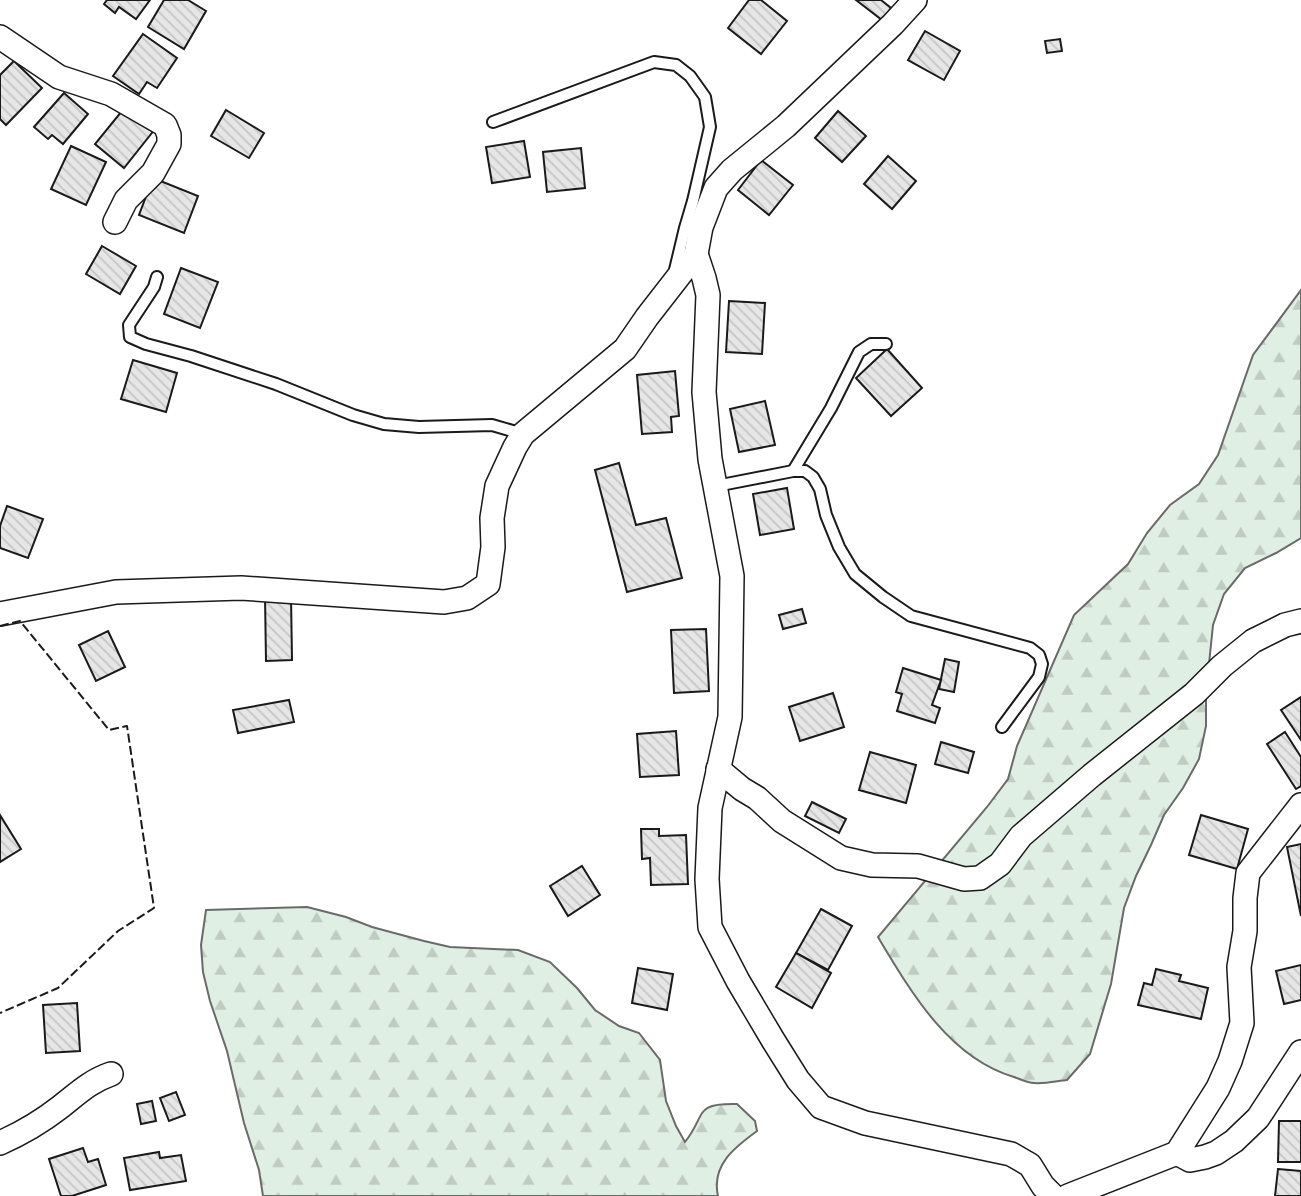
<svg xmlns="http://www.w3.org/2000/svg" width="1301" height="1196" font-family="'Crimson Pro',serif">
	<defs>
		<pattern id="forest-firs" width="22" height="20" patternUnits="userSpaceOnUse" patternTransform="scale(1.75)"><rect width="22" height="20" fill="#e0efe3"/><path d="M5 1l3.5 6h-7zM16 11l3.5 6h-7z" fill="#c0ccc2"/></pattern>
		<pattern id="building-back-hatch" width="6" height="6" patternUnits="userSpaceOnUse" patternTransform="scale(1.75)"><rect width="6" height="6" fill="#e6e6e6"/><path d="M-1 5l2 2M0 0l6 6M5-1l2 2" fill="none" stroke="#c5c5c5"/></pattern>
	</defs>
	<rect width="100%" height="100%" fill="#fff"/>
	<!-- forest -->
	<g fill="url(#forest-firs)" stroke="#6a6a6a" stroke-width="2">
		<path d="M1301 290V538L1276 553 1245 568 1224 594 1213 625 1206 693V726L1199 759 1183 788 1164 815 1151 845 1136 876 1124 908 1111 984 1090 1054 1067 1080C1057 1081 1045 1084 1034 1083 1028 1083 1020 1079 1014 1077 949 1058 911 992 878 937L987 807 1008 779 1017 746 1074 615 1128 564 1147 533 1170 505 1199 484 1218 455 1253 355Z"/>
		<path d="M307 907 346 917 372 927 424 941 450 947 518 950 550 962 577 988 595 1010 619 1026 639 1033 660 1060 666 1101 676 1126 685 1142C707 1114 693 1103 737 1104L755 1121 757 1131C735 1147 711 1165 718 1196H263L259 1170 244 1123 227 1051 210 1001 203 972 201 945 206 910Z"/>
	</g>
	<!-- building -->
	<g fill="url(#building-back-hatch)" stroke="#1a1a1a" stroke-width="2">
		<polygon points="107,0 150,0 136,19 119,7 115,13 104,4"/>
		<polygon points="164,0 188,0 206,11 184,49 148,27"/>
		<polygon points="749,0 761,0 787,21 761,54 728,28"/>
		<polygon points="856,0 881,0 891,8 882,20"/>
		<polygon points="925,31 960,51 944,80 908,60"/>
		<polygon points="143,34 177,58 157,88 147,82 139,94 113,76"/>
		<polygon points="1060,39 1062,51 1047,53 1045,41"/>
		<polygon points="14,61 42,88 6,125 0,119 0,75"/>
		<polygon points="64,93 88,114 63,144 52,135 48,139 34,127"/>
		<polygon points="126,106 155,129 124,168 95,144"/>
		<polygon points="226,110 264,133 249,158 211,136"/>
		<polygon points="838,111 866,136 842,162 815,138"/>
		<polygon points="524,141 530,177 492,183 486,147"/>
		<polygon points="71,146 106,162 86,205 51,189"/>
		<polygon points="581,148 585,188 547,192 543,152"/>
		<polygon points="888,156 916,181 892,209 864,184"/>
		<polygon points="761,160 793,185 769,215 738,190"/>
		<polygon points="153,178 198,196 184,233 139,215"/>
		<polygon points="102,246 136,266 120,294 86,274"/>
		<polygon points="181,268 218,282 200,328 164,314"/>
		<polygon points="729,301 765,303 762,354 726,352"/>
		<polygon points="887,349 922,388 891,416 856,378"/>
		<polygon points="133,360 177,373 166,412 121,399"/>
		<polygon points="675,371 679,416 671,417 672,432 642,434 637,375"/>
		<polygon points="765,401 775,445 739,452 730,409"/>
		<polygon points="619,463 636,525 666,518 682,578 627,592 595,470"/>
		<polygon points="787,488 794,529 760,535 753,494"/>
		<polygon points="7,506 43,519 28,558 0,548 0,526"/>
		<polygon points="291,596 292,660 266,661 265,597"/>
		<polygon points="802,609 806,623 783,629 779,615"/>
		<polygon points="706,629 709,691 674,693 671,630"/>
		<polygon points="108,631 125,667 96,681 79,645"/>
		<polygon points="945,659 959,662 954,692 939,689"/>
		<polygon points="903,668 941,680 932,705 940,708 935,723 897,711 902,694 896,692"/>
		<polygon points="833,693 844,727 800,741 789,707"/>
		<polygon points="1301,697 1301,740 1281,710"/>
		<polygon points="289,700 294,722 238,733 233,710"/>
		<polygon points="676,731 679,775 640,777 637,734"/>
		<polygon points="1285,732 1301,757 1301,786 1296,789 1267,744"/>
		<polygon points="941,742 974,752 968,773 935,764"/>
		<polygon points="870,752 916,765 906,803 859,790"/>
		<polygon points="812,802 846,819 839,833 805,816"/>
		<polygon points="0,815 21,849 0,862"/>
		<polygon points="1201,815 1248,829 1237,869 1189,855"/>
		<polygon points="641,829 659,829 659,836 686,835 688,884 651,885 650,858 642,859"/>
		<polygon points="1301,844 1301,916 1287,847"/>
		<polygon points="582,866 600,895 568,916 550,886"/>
		<polygon points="821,909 852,926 828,970 796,953"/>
		<polygon points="796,953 831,973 812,1008 776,987"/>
		<polygon points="1301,965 1301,1000 1284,1004 1276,971"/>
		<polygon points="638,968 673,974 667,1010 632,1003"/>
		<polygon points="1156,969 1181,975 1179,981 1208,988 1201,1019 1138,1005 1144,983 1152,985"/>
		<polygon points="77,1003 80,1051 46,1053 43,1005"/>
		<polygon points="176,1092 185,1115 169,1121 160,1098"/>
		<polygon points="152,1101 156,1121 141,1124 137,1104"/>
		<polygon points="1279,1121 1301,1121 1301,1162 1278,1162"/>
		<polygon points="83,1148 88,1162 98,1159 106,1185 72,1196 61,1196 49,1159"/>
		<polygon points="159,1152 160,1158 181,1155 186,1181 130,1190 124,1158"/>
		<polygon points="1278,1169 1301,1171 1301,1196 1275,1196"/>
	</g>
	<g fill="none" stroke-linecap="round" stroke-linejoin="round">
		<defs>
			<g id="lane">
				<polyline points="493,122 654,62 676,65 690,76 705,97 710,127 693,201 685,228 674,274"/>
				<polyline points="157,277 154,287 129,325 130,337 146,344 191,356 276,384 353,415 384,424 419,427 492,425 523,434"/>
				<polyline points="793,471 831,408 859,352 871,344 886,344"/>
				<polyline points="716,486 793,471 805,471 813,477 820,489 826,515 839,547 855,574 883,597 911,616 1030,648 1039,655 1042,664 1039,677 1002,727"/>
			</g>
			<g id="street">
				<polyline points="0,37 59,77 111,94 165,125 169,135 169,144 153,173 126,200 115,222"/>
				<polyline points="696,254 704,278 708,295 704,392 710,459 732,576 730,717 710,808 707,879 710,927 738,981 773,1040 798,1080 821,1107 865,1123 1011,1154 1030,1165 1043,1186 1053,1196"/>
				<polyline points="0,614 116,592 241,588 444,602 467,598 488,584 493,547 492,518 497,486 515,447 523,434 625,349 647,317 696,254 701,227 716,188 732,170 786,126 893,24 915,0"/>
				<polyline points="718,769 742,789 757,798 782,821 841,858 872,865 918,866 964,879 980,878 1000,864 1021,836 1092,775 1194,694 1222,666 1253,641 1285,625 1301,621"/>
				<path d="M0 1143C20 1134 41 1122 59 1108 76 1095 90 1081 111 1074"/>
				<polyline points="1177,1153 1190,1160 1205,1157 1216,1153 1234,1141 1258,1118 1301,1052"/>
				<polyline points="1068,1196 1177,1153 1218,1088 1230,1061 1242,1023 1239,967 1245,931 1245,898 1248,873 1301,805"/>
			</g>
		</defs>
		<!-- lane casing -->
		<use href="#lane" stroke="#1a1a1a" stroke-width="14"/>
		<!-- street casing -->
		<use href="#street" stroke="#1a1a1a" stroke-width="26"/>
		<!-- lane -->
		<use href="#lane" stroke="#fff" stroke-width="10"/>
		<!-- street -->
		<use href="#street" stroke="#fff" stroke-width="23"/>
		<!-- fence -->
		<polyline stroke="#1a1a1a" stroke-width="2" stroke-dasharray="9 3.5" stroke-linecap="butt" points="0,626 20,621 109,730 127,726 154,908 118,931 58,988 0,1013"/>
	</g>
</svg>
